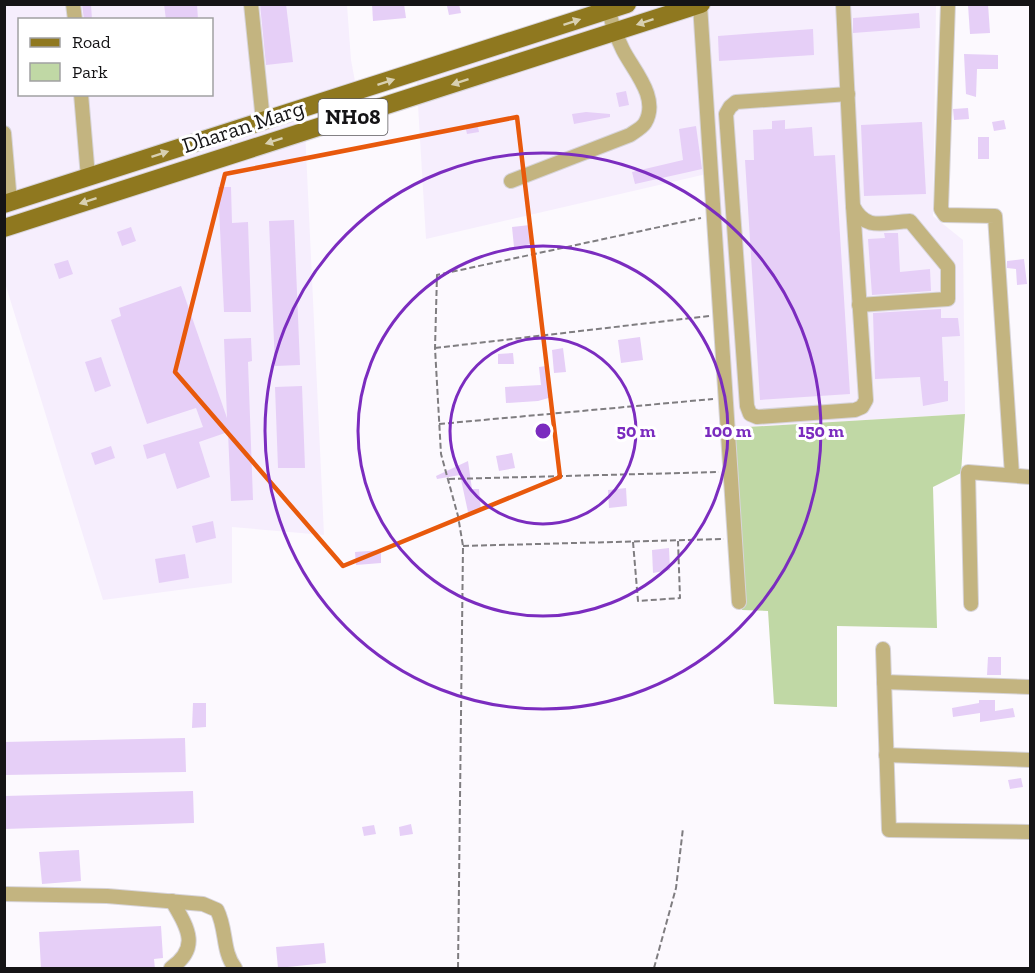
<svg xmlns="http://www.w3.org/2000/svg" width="1035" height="973" font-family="'Zilla Slab',serif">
	<rect width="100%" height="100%" fill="#fcf9fe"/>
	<!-- built -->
	<g fill="#f6eefd" fill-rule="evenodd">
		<path d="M4 5H347L351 60 357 92 304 108 324 535 232 527V583L103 600 5 283ZM20 20H212V94H20Z"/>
		<polygon points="580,5 936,5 933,216 963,240 965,414 731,428 715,172 426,239 416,72 582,18"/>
	</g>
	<!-- green -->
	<polygon fill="#c0d8a5" points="965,414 961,473 933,487 937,628 837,626 837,707 774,704 768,611 742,610 731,428"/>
	<!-- building -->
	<g fill="#e6cff7">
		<polygon points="82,4 91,4 92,20 84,20"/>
		<polygon points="164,4 197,4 198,20 166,20"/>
		<polygon points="260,4 286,4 293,62 266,65"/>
		<polygon points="372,4 404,4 406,18 373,21"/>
		<polygon points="455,4 459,4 461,13 449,15 447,6"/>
		<polygon points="988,4 990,33 970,34 968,5"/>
		<polygon points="919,13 920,28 853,33 853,18"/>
		<polygon points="813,29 814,55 719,61 718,36"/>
		<polygon points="964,54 998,55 998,69 977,69 976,97 966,94"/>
		<polygon points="626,91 629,105 619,107 616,93"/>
		<polygon points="968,108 969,119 954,120 953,109"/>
		<polygon points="586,112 610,114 610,117 574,124 572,114"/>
		<polygon points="785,120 785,129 812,127 814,156 835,155 850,394 760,400 745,160 754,160 753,130 772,129 772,121"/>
		<polygon points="1004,120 1006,129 994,131 992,122"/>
		<polygon points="477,122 479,132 467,134 465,125"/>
		<polygon points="922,122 926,194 864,196 861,125"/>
		<polygon points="696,126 702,169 635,184 632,172 683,160 679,129"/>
		<rect x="978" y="137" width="11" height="22"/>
		<polygon points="218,187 231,187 232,223 248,222 251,312 224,312"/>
		<polygon points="294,220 300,365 275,366 269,221"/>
		<polygon points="530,225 532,244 514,247 512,227"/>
		<polygon points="131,227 136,241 122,246 117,232"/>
		<polygon points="884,233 898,233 900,272 930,269 931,291 872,295 868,239 885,238"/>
		<polygon points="1024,259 1027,284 1017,285 1016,269 1007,268 1007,261"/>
		<polygon points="68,260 73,274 59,279 54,264"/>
		<polygon points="181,286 227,418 224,339 251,338 252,361 248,362 253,500 231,501 228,432 199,442 210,477 177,489 165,453 147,459 143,445 203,427 196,408 147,424 111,320 121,316 119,308"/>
		<polygon points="941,309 941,318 958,318 960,336 942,337 944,381 948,381 948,401 923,406 920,377 875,379 873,313"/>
		<polygon points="640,337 643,360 621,363 618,340"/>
		<polygon points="563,348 566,372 554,373 552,350"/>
		<polygon points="513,353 514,364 498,364 498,354"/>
		<polygon points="101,357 111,386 95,392 85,362"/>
		<polygon points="546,366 552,397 538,401 506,403 505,387 541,385 539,367"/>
		<polygon points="302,386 305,468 278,468 275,387"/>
		<polygon points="111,446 115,458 95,465 91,453"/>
		<polygon points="512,453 515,468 499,471 496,456"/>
		<polygon points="468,461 472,489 479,489 481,511 468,512 460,475 437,479 436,476"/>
		<polygon points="626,488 627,506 609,508 608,490"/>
		<polygon points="213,521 216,538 196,543 192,526"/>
		<polygon points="669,548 670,570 653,573 652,550"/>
		<polygon points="381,550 381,563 356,565 355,552"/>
		<polygon points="185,554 189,578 159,583 155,559"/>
		<polygon points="988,657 1001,657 1001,675 987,675"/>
		<polygon points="979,700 995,700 995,711 1013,708 1015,717 980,722 980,713 953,717 952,708 979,703"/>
		<polygon points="193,703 206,703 206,727 192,728"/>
		<polygon points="185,738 186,772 4,775 4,742"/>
		<polygon points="1021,778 1023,787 1010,789 1008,780"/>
		<polygon points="193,791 194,823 4,829 4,796"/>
		<polygon points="411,824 413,834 400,836 399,827"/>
		<polygon points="374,825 376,834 364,836 362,827"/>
		<polygon points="79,850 81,881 42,884 39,852"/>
		<polygon points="161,926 163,958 154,959 155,969 41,969 39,932"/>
		<polygon points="324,943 326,963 278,968 276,947"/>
	</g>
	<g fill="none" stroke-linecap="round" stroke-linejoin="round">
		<defs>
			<g id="minor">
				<polyline points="73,4 75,20"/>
				<polyline points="251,4 263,121"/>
				<path d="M843 4 853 206C866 232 884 222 910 221L948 267V299L859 305"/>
				<polyline points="948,4 941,209 945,215 995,216 1012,475"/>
				<polyline points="700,5 739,602"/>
				<polyline points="81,94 88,177"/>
				<polyline points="848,94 736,102 730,107 726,114 747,406 750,414 757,417 855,410 862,407 866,400 853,206"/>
				<polyline points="4,133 10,202"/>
				<path d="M511 181 630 135C634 132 642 128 645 123 660 98 633 70 623 50 616 36 610 20 608 4"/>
				<polyline points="971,604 968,472 1030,477"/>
				<polyline points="883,649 889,830 1030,832"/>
				<polyline points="884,682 1030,687"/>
				<polyline points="886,755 1030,760"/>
				<path d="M4 894 107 896 203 904 217 910C227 930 222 951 235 968"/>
				<path d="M171 968C201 947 187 927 172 901"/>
			</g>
			<g id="major">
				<polyline points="4,204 627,4"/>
				<polyline points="4,228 701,4"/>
			</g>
		</defs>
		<!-- minor casing -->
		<use href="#minor" stroke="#d7d4d9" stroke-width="16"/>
		<!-- major casing -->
		<use href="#major" stroke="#d7d4d9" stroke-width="20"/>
		<!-- path -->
		<g stroke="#7f7d80" stroke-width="2" stroke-dasharray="6 3" stroke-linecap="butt">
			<polyline points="435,348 709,316"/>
			<polyline points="439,424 713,399"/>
			<polyline points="449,479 719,472"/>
			<polyline points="633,542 638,601 680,598 678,541"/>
			<polyline points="463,546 724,539"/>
			<polyline points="458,968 463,546 458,516 441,454 435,348 437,275 701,218"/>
			<polyline points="654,968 676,888 683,828"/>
		</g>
		<!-- minor -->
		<use href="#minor" stroke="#c3b480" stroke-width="14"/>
		<!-- major -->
		<use href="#major" stroke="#8f781f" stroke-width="18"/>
	</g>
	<!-- one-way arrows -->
	<defs><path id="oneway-solid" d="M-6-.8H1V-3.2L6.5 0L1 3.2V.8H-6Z" transform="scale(1.5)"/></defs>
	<g fill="#d8d0b1">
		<use href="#oneway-solid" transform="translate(572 22) rotate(-18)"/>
		<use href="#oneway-solid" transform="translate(645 22) rotate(162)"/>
		<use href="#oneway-solid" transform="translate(386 82) rotate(-18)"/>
		<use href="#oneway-solid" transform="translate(460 82) rotate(162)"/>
		<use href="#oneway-solid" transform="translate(274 141) rotate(162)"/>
		<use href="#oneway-solid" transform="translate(160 154) rotate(-18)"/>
		<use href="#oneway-solid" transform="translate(88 201) rotate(162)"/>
	</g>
	<!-- marked area -->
	<path fill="none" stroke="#e8590c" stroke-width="4.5" stroke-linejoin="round" d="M517 117 560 477 343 566 175 372 225 174Z"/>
	<!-- distance rings -->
	<g fill="none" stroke="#7b2cbf" stroke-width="3">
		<circle cx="543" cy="431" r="93"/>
		<circle cx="543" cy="431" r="185"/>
		<circle cx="543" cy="431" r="278"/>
	</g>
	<g text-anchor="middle" stroke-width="6" stroke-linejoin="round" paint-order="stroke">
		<!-- shield labels -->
		<rect fill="#fff" stroke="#5b5a5c" stroke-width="1.5" x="318.5" y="99" width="69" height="36" rx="4.5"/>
		<g font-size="21" font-weight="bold" fill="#151416">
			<text x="353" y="124">NH08</text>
		</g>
		<!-- street labels -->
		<g font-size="22" fill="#151416" stroke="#fff">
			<text transform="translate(243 126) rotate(-18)" y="8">Dharan Marg</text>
		</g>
	</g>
	<circle cx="543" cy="431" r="9" fill="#7b2cbf" stroke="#fff" stroke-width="3"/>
	<g font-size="18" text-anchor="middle" font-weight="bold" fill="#7b2cbf" stroke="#fff" stroke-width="6" stroke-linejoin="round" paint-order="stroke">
		<text x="636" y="437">50 m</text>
		<text x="728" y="437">100 m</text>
		<text x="821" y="437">150 m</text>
	</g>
	<!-- border -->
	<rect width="1035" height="973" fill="none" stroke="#151416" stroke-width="12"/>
	<!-- legend -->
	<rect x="18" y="18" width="195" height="78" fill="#ffffff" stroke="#a1a1a2" stroke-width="1.5"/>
	<rect x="30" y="38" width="30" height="9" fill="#8f781f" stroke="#a1a1a2" stroke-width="1.5"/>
	<text x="72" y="48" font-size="18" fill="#151416">Road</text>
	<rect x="30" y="63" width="30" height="18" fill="#c0d8a5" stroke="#a1a1a2" stroke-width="1.5"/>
	<text x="72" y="78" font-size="18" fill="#151416">Park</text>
</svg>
